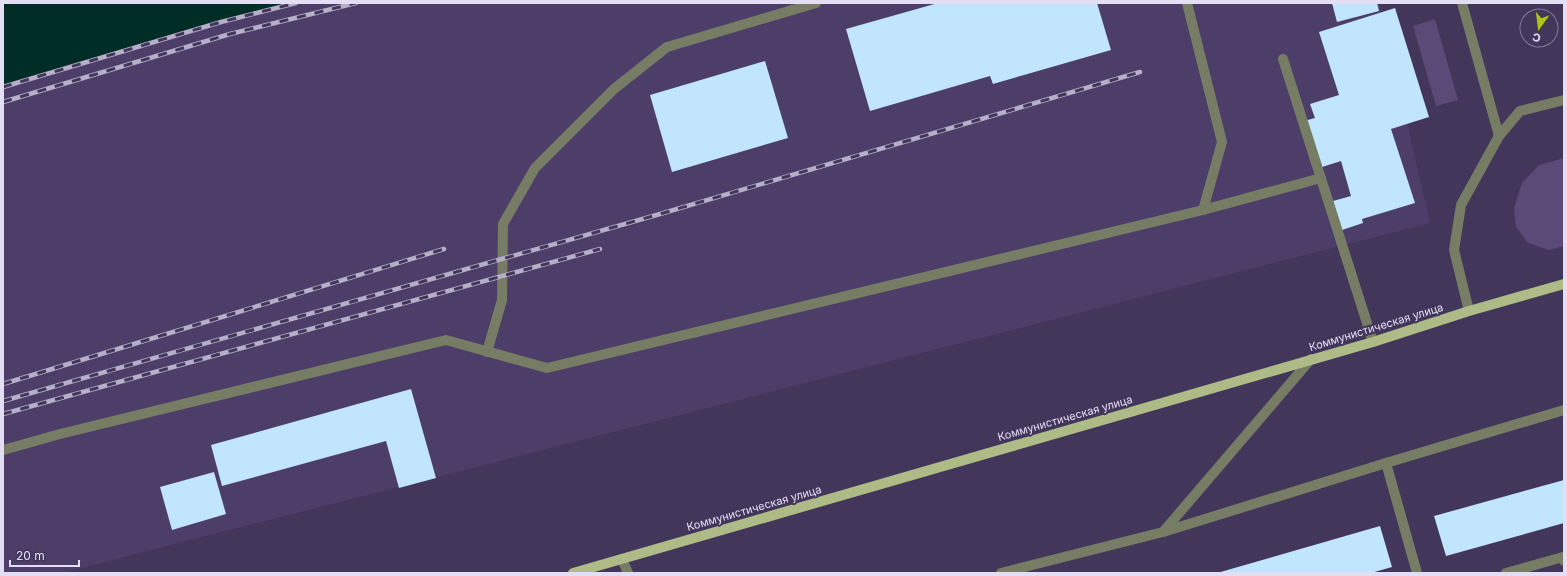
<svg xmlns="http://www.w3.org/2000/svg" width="1567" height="576" font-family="Inter,sans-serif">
	<rect width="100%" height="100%" fill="#42365a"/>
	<!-- built -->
	<polygon fill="#4c3e69" points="293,3 1380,3 1430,223 62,573 3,573 3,88"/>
	<!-- green -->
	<g fill="#594a77">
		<polygon points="1435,19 1458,100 1436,106 1413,26"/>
		<polygon points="1564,158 1564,246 1549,250 1528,243 1516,227 1514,208 1522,183 1539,165"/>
	</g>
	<!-- water -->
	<polygon fill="#002d26" stroke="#446264" points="3,3 291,3 3,86"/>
	<!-- building -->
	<g fill="#c2e5fe">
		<polygon points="938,3 1097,3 1111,50 993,84 990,76 870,111 846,29"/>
		<polygon points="1332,3 1377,3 1379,11 1337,22"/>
		<polygon points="1395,8 1429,117 1391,129 1415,203 1362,219 1363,223 1342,230 1333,201 1351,196 1341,161 1319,168 1304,121 1315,118 1310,104 1339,95 1319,32"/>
		<polygon points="765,61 788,138 672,172 650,95"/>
		<polygon points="411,389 436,478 399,488 386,441 222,486 211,445"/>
		<polygon points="214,472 226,514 172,530 160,487"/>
		<polygon points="1564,480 1564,523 1446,556 1434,516"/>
		<polygon points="1380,526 1392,567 1371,573 1217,573"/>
	</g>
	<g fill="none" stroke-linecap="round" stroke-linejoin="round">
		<!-- minor -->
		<g stroke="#777d64" stroke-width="10">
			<polyline points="1187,3 1222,142 1203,210"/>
			<polyline points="1462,3 1499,136"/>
			<polyline points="1283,59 1373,342"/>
			<polyline points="1469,311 1454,250 1461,205 1499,136 1520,111 1564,100"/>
			<polyline points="487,352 502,300 503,224 535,168 614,89 667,47 816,3"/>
			<polyline points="3,450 60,434 446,340 547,368 1203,210 1321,178"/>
			<polyline points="1386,463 1564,410"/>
			<polyline points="1163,532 1386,463 1417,573"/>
			<polyline points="622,559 628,573"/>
			<polyline points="1001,573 1163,532 1311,359"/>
			<polyline points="1506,573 1563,557 1564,561"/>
		</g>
		<!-- major -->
		<polyline stroke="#afbb87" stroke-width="10" points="573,573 1373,342 1469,311 1564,284"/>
		<defs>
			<g id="rail">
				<polyline points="3,87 221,22 296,3"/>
				<polyline points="3,102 230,34 356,3"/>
				<polyline points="3,384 444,249"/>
				<polyline points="3,401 660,214 1140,72"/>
				<polyline points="3,414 600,249"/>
			</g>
		</defs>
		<!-- rail casing -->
		<use href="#rail" stroke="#b6afc9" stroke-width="4.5"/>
		<!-- rail -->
		<use href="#rail" stroke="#42365a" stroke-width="3" stroke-dasharray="9" stroke-linecap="butt"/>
	</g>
	<g text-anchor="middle" stroke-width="4" stroke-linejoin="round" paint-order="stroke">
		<!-- street labels -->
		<g font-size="11" fill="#e4def5" stroke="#42365a">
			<text transform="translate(1376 327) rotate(-17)" y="4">Коммунистическая улица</text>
			<text transform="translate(1065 418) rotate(-16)" y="4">Коммунистическая улица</text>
			<text transform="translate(754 508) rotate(-16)" y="4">Коммунистическая улица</text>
		</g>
	</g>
	<!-- border -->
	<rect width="1567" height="576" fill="none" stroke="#e4def5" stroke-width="8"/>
	<!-- north arrow -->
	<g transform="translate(1539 28) rotate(194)"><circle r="19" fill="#42365a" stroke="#837998"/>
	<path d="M0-3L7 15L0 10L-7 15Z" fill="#adc60f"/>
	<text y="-6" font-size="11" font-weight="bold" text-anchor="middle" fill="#e4def5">С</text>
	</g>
	<!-- scale -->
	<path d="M10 560v6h69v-6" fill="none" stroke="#e4def5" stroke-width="2"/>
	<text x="16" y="560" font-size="12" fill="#e4def5" stroke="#42365a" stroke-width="3" paint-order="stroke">20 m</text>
</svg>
